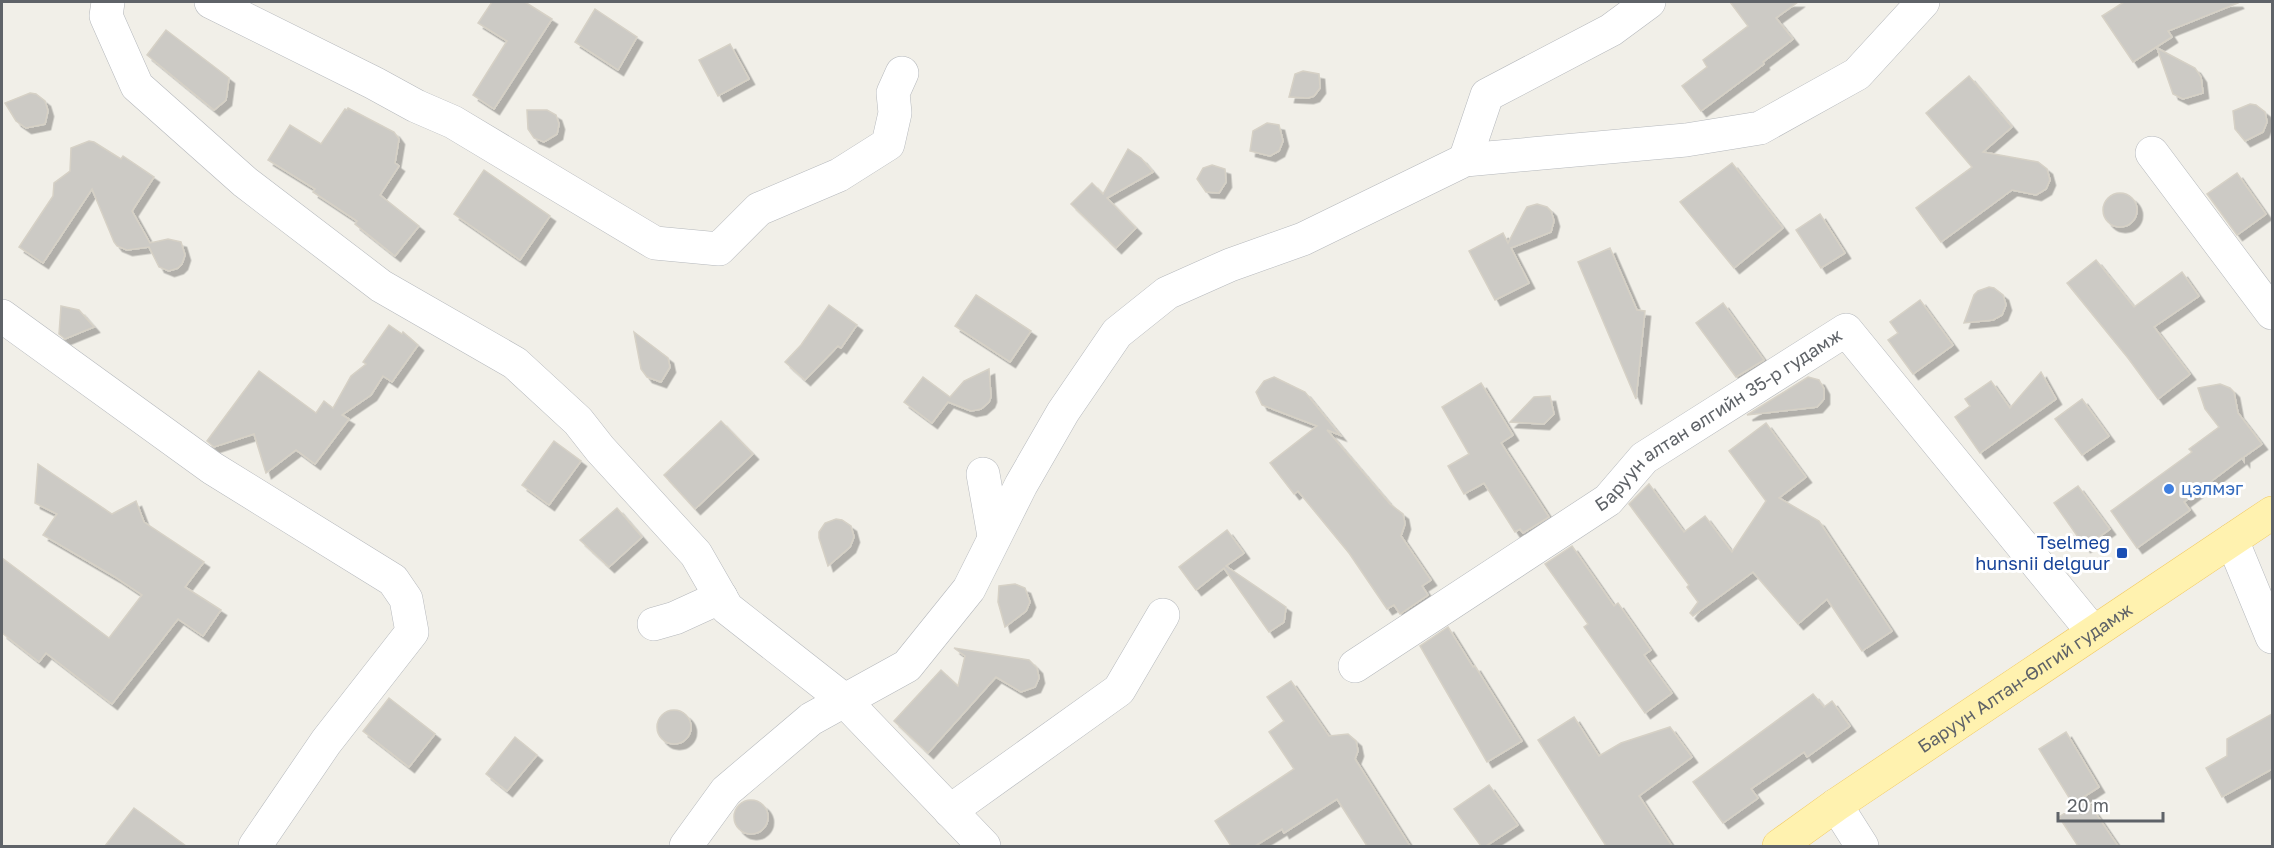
<svg xmlns="http://www.w3.org/2000/svg" width="2274" height="848" font-family="'Golos Text',sans-serif">
	<defs>
		<filter id="shadow"><feDropShadow dx="5.5" dy="5.5" stdDeviation="0" flood-color="#0004"/></filter>
	</defs>
	<rect width="100%" height="100%" fill="#f1efe8"/>
	<!-- building -->
	<g fill="#cccac5" stroke="#d6d1c6" stroke-width="1.5" filter="url(#shadow)">
		<polygon points="492,2 525,2 552,19 494,109 473,95 507,41 478,23"/>
		<polygon points="1730,2 1798,2 1776,18 1793,39 1763,62 1764,64 1701,111 1682,86 1707,67 1703,60 1748,26"/>
		<polygon points="2124,2 2237,2 2238,3 2168,31 2172,37 2133,62 2102,16"/>
		<polygon points="595,9 637,37 618,70 575,42"/>
		<polygon points="166,30 229,78 226,100 214,110 147,55"/>
		<polygon points="730,44 749,79 718,96 699,60"/>
		<polygon points="2157,48 2195,68 2201,77 2203,93 2183,99 2173,94"/>
		<polygon points="1303,71 1319,74 1320,88 1314,96 1308,98 1289,97 1295,74"/>
		<polygon points="1969,76 2012,127 1983,152 2038,162 2047,169 2050,180 2046,189 2036,195 2012,190 1941,242 1916,208 1972,167 1926,113"/>
		<polygon points="30,93 36,94 45,101 48,111 45,124 26,128 16,121 5,103"/>
		<polygon points="2250,104 2256,105 2265,112 2267,122 2263,132 2245,141 2235,129 2233,111"/>
		<polygon points="348,108 394,132 399,139 395,163 399,166 380,195 419,226 395,256 355,224 357,221 313,192 315,189 268,160 290,125 321,144 345,109 347,110"/>
		<polygon points="527,110 547,110 556,115 559,124 557,134 544,142 534,138 528,129"/>
		<polygon points="1267,123 1279,125 1283,141 1279,151 1270,156 1250,151 1253,131"/>
		<polygon points="89,141 94,142 121,159 123,156 154,177 132,211 150,243 168,239 181,242 185,255 182,264 178,268 169,271 159,267 149,247 127,250 117,246 114,242 92,189 43,263 19,247 53,196 54,183 70,171 71,148"/>
		<polygon points="1128,149 1141,158 1153,172 1107,198 1136,228 1116,248 1071,204 1092,183 1103,194"/>
		<polygon points="1732,163 1783,228 1734,268 1680,202"/>
		<polygon points="1212,165 1225,169 1226,182 1219,193 1206,192 1197,179 1203,168"/>
		<polygon points="484,170 550,216 520,260 454,214"/>
		<polygon points="2237,173 2266,214 2237,235 2207,194"/>
		<circle cx="2120" cy="210" r="17"/>
		<polygon points="1537,204 1547,207 1551,211 1554,221 1551,232 1511,248 1529,283 1495,300 1469,251 1503,233 1508,243 1524,212 1527,207"/>
		<polygon points="1820,214 1845,253 1821,268 1796,230"/>
		<polygon points="1610,248 1637,310 1645,311 1636,399 1578,262"/>
		<polygon points="2096,260 2134,307 2182,272 2199,296 2154,327 2190,374 2158,399 2128,358 2067,283"/>
		<polygon points="1989,287 1994,288 2003,295 2006,305 2002,315 1993,320 1964,323 1974,295 1978,291"/>
		<polygon points="976,295 1031,331 1010,362 955,326"/>
		<polygon points="1920,300 1953,345 1913,374 1888,340 1898,333 1890,322"/>
		<polygon points="1723,303 1764,360 1736,377 1696,323"/>
		<polygon points="829,305 857,325 841,348 838,346 805,380 785,362 801,345"/>
		<polygon points="61,306 79,310 94,327 65,339 59,334"/>
		<polygon points="389,325 402,334 403,332 418,345 392,382 383,376 371,395 342,415 349,419 315,464 296,450 266,473 254,434 214,447 207,441 259,371 316,413 324,401 333,408 351,376 366,364 363,362"/>
		<polygon points="634,332 668,358 670,367 661,382 647,377 641,369"/>
		<polygon points="989,369 991,397 989,402 981,409 971,411 948,402 932,423 904,402 923,377 950,397 964,381"/>
		<polygon points="2041,372 2056,399 1980,453 1955,417 1970,406 1965,399 1991,381 2010,408"/>
		<polygon points="1274,377 1305,392 1340,435 1327,430 1390,504 1403,514 1405,524 1401,536 1431,580 1422,586 1428,595 1400,614 1394,605 1387,609 1349,553 1298,491 1294,494 1270,463 1317,426 1262,405 1256,392 1264,381"/>
		<polygon points="1808,377 1819,380 1824,389 1824,399 1817,407 1747,415"/>
		<polygon points="1481,383 1513,435 1501,443 1549,517 1523,533 1520,529 1515,532 1484,483 1464,494 1448,466 1469,454 1442,407"/>
		<polygon points="2220,384 2230,388 2234,392 2238,413 2262,444 2244,457 2244,461 2242,458 2184,502 2190,510 2137,548 2111,511 2192,452 2189,449 2219,427 2205,409 2198,388"/>
		<polygon points="1550,396 1554,414 1544,424 1510,422 1534,397"/>
		<polygon points="2082,399 2109,436 2082,455 2055,419"/>
		<polygon points="721,421 753,454 695,509 664,475"/>
		<polygon points="1766,423 1806,477 1779,498 1819,521 1892,631 1862,651 1827,599 1798,624 1753,572 1693,616 1690,613 1698,602 1687,587 1689,585 1629,504 1649,484 1684,532 1705,516 1732,552 1766,501 1729,451"/>
		<polygon points="554,441 581,461 549,505 522,485"/>
		<polygon points="38,464 112,514 136,501 144,522 204,562 185,587 221,610 203,636 178,619 112,704 46,653 39,662 2,633 2,558 109,638 142,595 115,577 43,535 57,514 35,503"/>
		<polygon points="2078,486 2110,529 2085,547 2054,503"/>
		<polygon points="617,508 642,537 609,567 580,540"/>
		<polygon points="836,519 842,520 851,526 854,537 850,547 828,566 819,538 819,532 825,523"/>
		<polygon points="1227,530 1244,553 1226,566 1286,607 1284,622 1269,632 1224,568 1196,590 1179,567"/>
		<polygon points="1572,546 1614,606 1618,603 1651,650 1644,655 1672,693 1645,713 1584,627 1588,624 1545,564"/>
		<polygon points="1015,584 1025,588 1030,602 1026,611 1005,627 998,602 999,586"/>
		<polygon points="1448,627 1473,667 1475,666 1522,741 1487,762 1420,646"/>
		<polygon points="954,648 1029,660 1037,668 1039,678 1035,687 1021,692 996,677 928,753 894,721 941,670 958,686 965,656"/>
		<polygon points="1291,681 1329,736 1348,734 1356,741 1358,751 1355,759 1410,846 1367,846 1337,799 1284,833 1282,829 1255,846 1231,846 1215,821 1294,769 1269,732 1284,721 1267,697"/>
		<polygon points="1813,694 1824,707 1832,701 1850,726 1807,757 1804,752 1751,789 1758,798 1723,823 1693,782"/>
		<polygon points="389,698 435,734 409,767 363,731"/>
		<circle cx="674" cy="727" r="17"/>
		<polygon points="2272,714 2272,769 2222,797 2206,768 2227,756 2227,739"/>
		<polygon points="1574,717 1599,756 1621,743 1670,727 1692,757 1639,796 1672,846 1606,846 1538,740"/>
		<polygon points="2066,732 2099,787 2073,804 2039,749"/>
		<polygon points="515,737 537,755 507,791 486,774"/>
		<polygon points="1489,785 1518,825 1486,846 1481,846 1454,809"/>
		<polygon points="2086,799 2118,846 2078,846 2059,817"/>
		<circle cx="751" cy="817" r="17"/>
		<polygon points="134,808 148,818 186,846 105,846"/>
	</g>
	<g fill="none" stroke-linecap="round" stroke-linejoin="round">
		<defs>
			<g id="minor">
				<polyline points="108,2 106,16 137,86 245,182 381,286 515,363 578,421 600,449 696,554 727,608 843,699 984,846"/>
				<polyline points="211,2 374,83 416,106 453,122 655,243 719,249 759,209 839,175 888,144 895,113 893,93 902,73"/>
				<polyline points="2152,153 2272,313"/>
				<polyline points="1465,160 1487,95 1611,30 1649,2"/>
				<polyline points="2,316 212,468 393,580 406,599 412,632 326,742 255,846"/>
				<polyline points="983,474 994,536"/>
				<polyline points="2232,540 2272,637"/>
				<polyline points="654,624 675,618 721,597"/>
				<path id="s1" d="M1355 666 1608 500 1644 458 1846 330 2093 632"/>
				<polyline points="1836,805 1862,846"/>
				<polyline points="950,811 1119,690 1163,615"/>
				<polyline points="686,846 726,791 811,719 907,666 969,589 1021,485 1063,412 1117,333 1167,293 1230,265 1303,239 1465,160 1686,140 1760,128 1857,74 1923,2"/>
			</g>
			<g id="major">
				<path id="s2" d="M1779 846 1836 805 2272 513"/>
			</g>
		</defs>
		<!-- minor casing -->
		<use href="#minor" stroke="#b5b8bc" stroke-width="34"/>
		<!-- major casing -->
		<use href="#major" stroke="#f2c960" stroke-width="34"/>
		<!-- minor -->
		<use href="#minor" stroke="#fff" stroke-width="33"/>
		<!-- major -->
		<use href="#major" stroke="#fff2af" stroke-width="33"/>
	</g>
	<!-- markers -->
	<circle fill="#3f7fe0" stroke="#fff" stroke-width="2" cx="2169" cy="489" r="6"/>
	<rect fill="#1a4fb4" stroke="#fff" stroke-width="2" x="2116" y="547" width="12" height="12" rx="3"/>
	<g text-anchor="middle" stroke-width="6" stroke-linejoin="round" paint-order="stroke">
		<!-- street labels -->
		<g font-size="18" fill="#5f6368" stroke="#fff">
			<text dy="6" stroke="none"><textPath href="#s1" startOffset="440">Баруун алтан өлгийн 35-р гудамж</textPath></text>
			<text dy="6" stroke="none"><textPath href="#s2" startOffset="298">Баруун Алтан-Өлгий гудамж</textPath></text>
		</g>
		<!-- shop labels -->
		<g font-size="18" fill="#366cbe" stroke="#fff" text-anchor="start">
			<text x="2181" y="495">цэлмэг</text>
		</g>
		<!-- transit labels -->
		<g font-size="18" fill="#164399" stroke="#fff" text-anchor="end">
			<text x="2110" y="549">Tselmeg<tspan x="2110" dy="21">hunsnii delguur</tspan></text>
		</g>
	</g>
	<!-- border -->
	<rect width="2274" height="848" fill="none" stroke="#5f6368" stroke-width="6"/>
	<!-- scale -->
	<path d="M2058 812v9h105v-9" fill="none" stroke="#5f6368" stroke-width="3"/>
	<text x="2067" y="812" font-size="18" fill="#5f6368" stroke="#ffffff" stroke-width="4.5" paint-order="stroke">20 m</text>
</svg>
